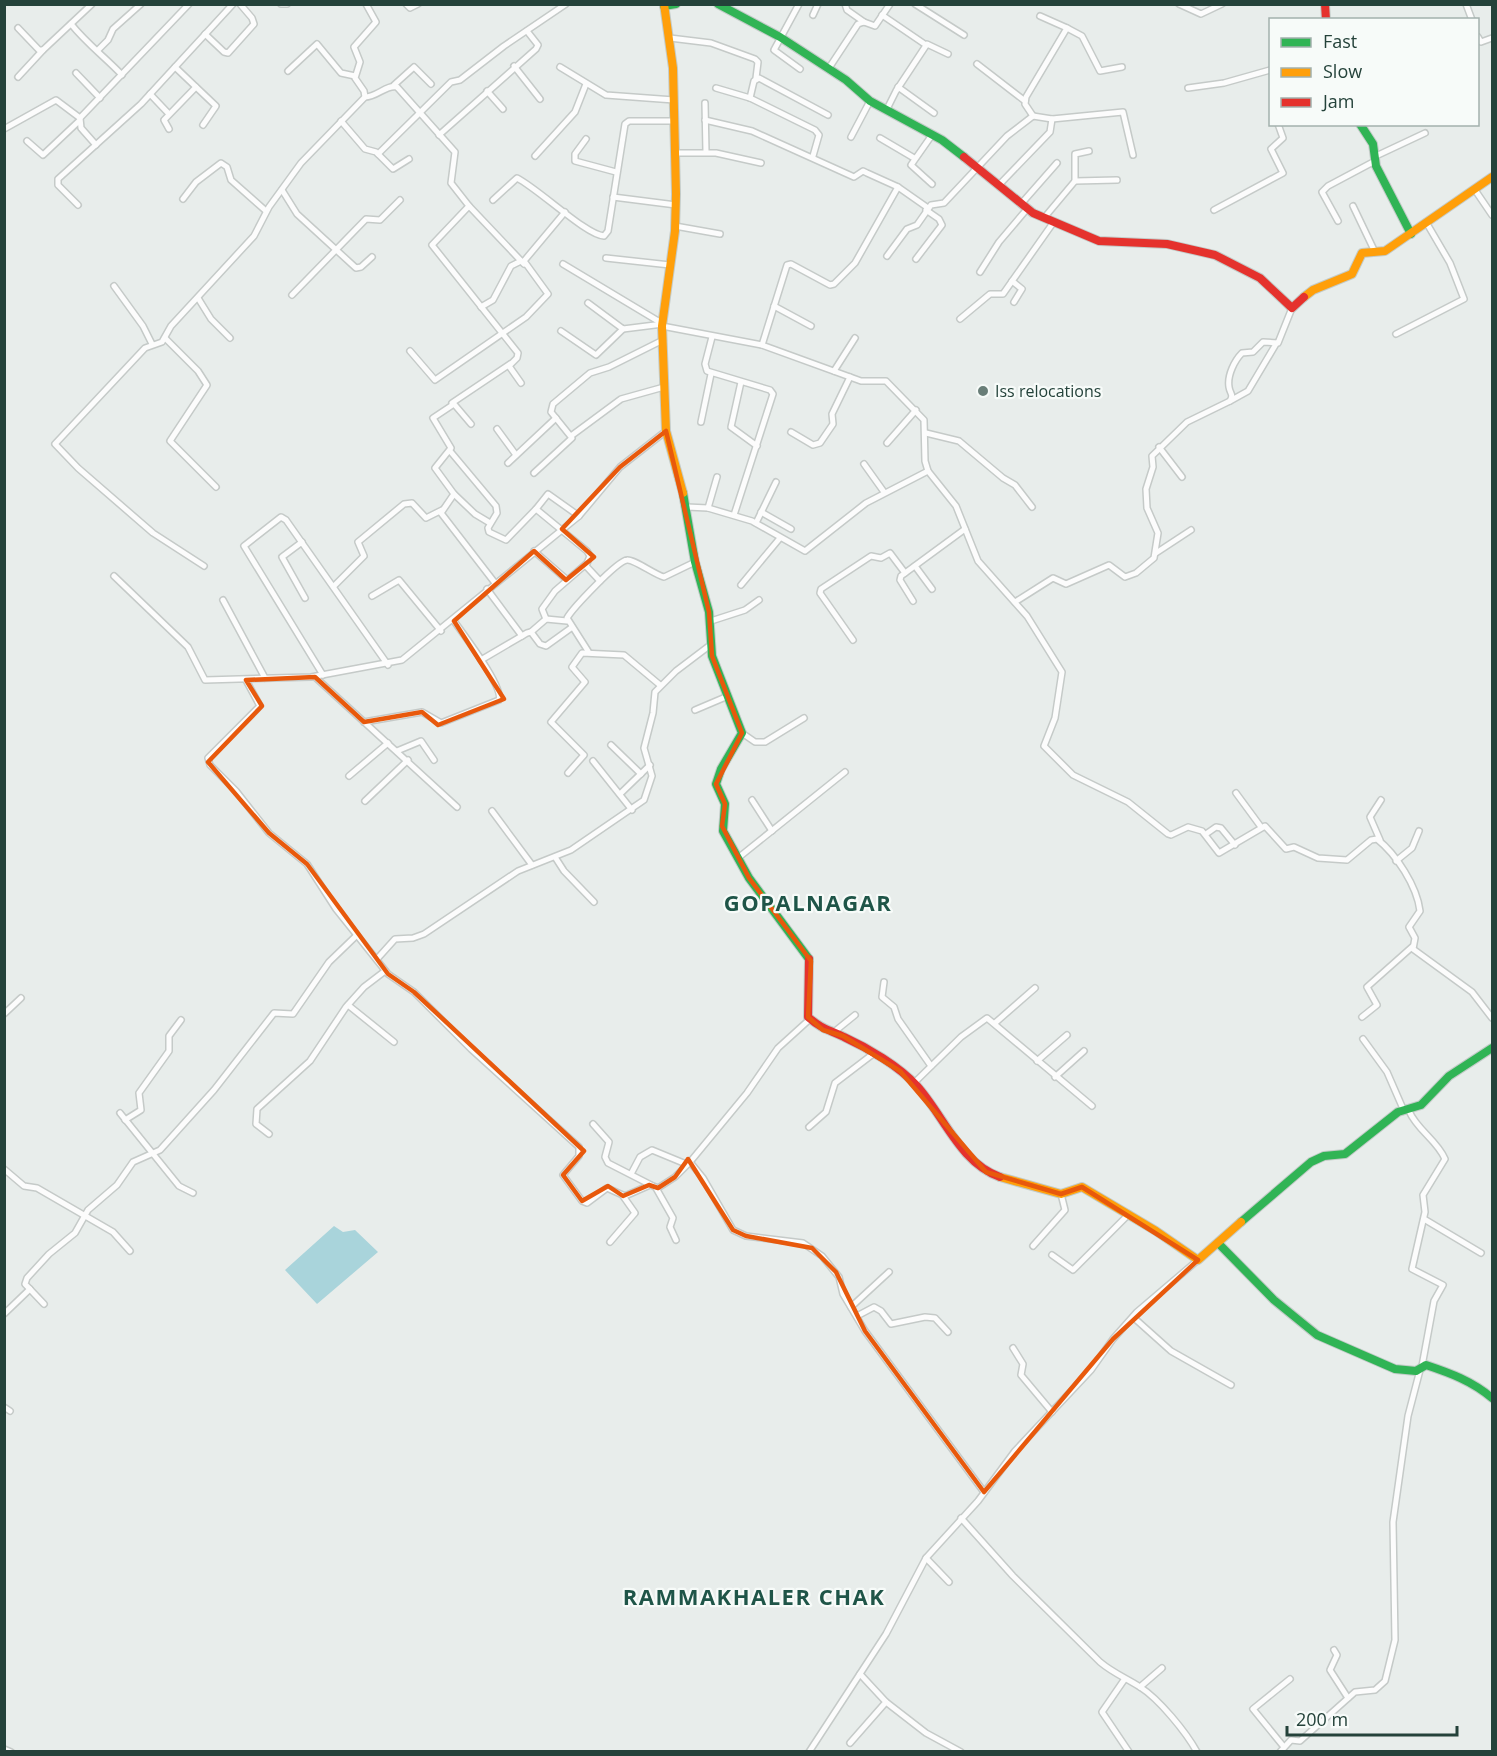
<svg xmlns="http://www.w3.org/2000/svg" width="1497" height="1756" font-family="'Open Sans',sans-serif">
	<rect width="100%" height="100%" fill="#e8edeb"/>
	<!-- water -->
	<polygon fill="#a9d4db" points="334,1226 343,1232 355,1230 378,1252 317,1304 285,1270"/>
	<g fill="none" stroke-linecap="round" stroke-linejoin="round">
		<defs>
			<g id="street">
				<polyline points="281,4 287,4"/>
				<polyline points="406,4 410,8 418,4"/>
				<polyline points="799,4 774,50 800,69"/>
				<polyline points="845,4 847,10 864,22"/>
				<polyline points="915,4 964,35"/>
				<polyline points="1179,4 1201,14 1222,4"/>
				<polyline points="1466,4 1472,20"/>
				<polyline points="813,15 818,4"/>
				<polyline points="882,15 926,45"/>
				<path d="M71 24C87 44 105 57 122 75"/>
				<polyline points="18,28 39,50 43,50 92,4"/>
				<polyline points="1067,28 1082,36 1100,71 1122,67"/>
				<polyline points="205,34 224,52 228,53 254,24 252,18 240,4"/>
				<polyline points="1478,37 1481,42 1492,38"/>
				<polyline points="670,38 711,43 755,59 758,62 756,78"/>
				<polyline points="98,50 108,40 113,29 141,4"/>
				<polyline points="977,64 1025,101"/>
				<polyline points="514,66 540,99"/>
				<polyline points="175,67 216,106 203,125"/>
				<polyline points="560,67 606,95 674,100"/>
				<polyline points="829,68 858,24 864,22 875,26 890,4"/>
				<polyline points="288,71 317,44 341,73 355,76"/>
				<polyline points="76,73 100,98"/>
				<polyline points="18,77 43,50"/>
				<polyline points="394,85 414,67 431,84"/>
				<polyline points="898,87 934,113"/>
				<polyline points="716,88 750,98 815,130 819,135 813,156"/>
				<polyline points="1188,88 1224,83 1270,70"/>
				<polyline points="487,91 503,109"/>
				<polyline points="150,94 169,114"/>
				<path d="M365 97C377 97 387 84 397 87L455 152 451 183 469 206 432 245 518 353 517 358 509 366 521 383"/>
				<polyline points="750,98 754,81 759,78 828,115"/>
				<polyline points="705,103 706,152"/>
				<polyline points="887,109 896,91 927,44 948,54"/>
				<polyline points="1033,116 1025,104 1026,97 1067,28 1040,16"/>
				<polyline points="705,120 752,131 854,177 863,171 867,173 898,187 928,208"/>
				<polyline points="341,121 365,149 376,152 393,169 409,159"/>
				<polyline points="4,129 56,100 80,118"/>
				<polyline points="169,129 164,120 196,87"/>
				<polyline points="439,135 536,49 538,45 527,31"/>
				<polyline points="932,135 911,165 932,184"/>
				<polyline points="851,137 870,101"/>
				<polyline points="880,138 914,158"/>
				<polyline points="586,139 575,154 575,161 616,172"/>
				<polyline points="27,141 43,155 79,121"/>
				<polyline points="96,145 81,128 80,118 189,4"/>
				<polyline points="675,153 716,153 761,163"/>
				<polyline points="378,154 451,82 460,80 504,46 566,4"/>
				<polyline points="535,156 575,112 586,84"/>
				<polyline points="1376,156 1425,133"/>
				<polyline points="1075,181 1075,154 1089,151"/>
				<polyline points="999,185 1050,132 1052,119"/>
				<polyline points="282,190 297,214 356,268 361,267 372,257"/>
				<polyline points="1475,190 1492,215"/>
				<polyline points="613,197 676,205"/>
				<polyline points="183,199 196,182 221,163 227,167 231,180 266,211"/>
				<path d="M493 200 517 178C540 190 586 235 604 236L608 231 625 124 629 121H674"/>
				<polyline points="1021,204 1057,163"/>
				<polyline points="78,205 58,185 58,179 141,104 233,4"/>
				<polyline points="469,206 524,264"/>
				<polyline points="1353,206 1375,252"/>
				<polyline points="1214,210 1283,173 1271,149 1283,138 1278,124"/>
				<polyline points="1044,218 1075,181 1117,180"/>
				<polyline points="1338,221 1322,192 1328,186 1375,161"/>
				<polyline points="675,226 720,234"/>
				<polyline points="887,256 907,229 917,225 931,205 944,203 1007,136 1033,116 1052,119 1123,112 1133,155"/>
				<polyline points="606,258 670,265"/>
				<polyline points="916,259 942,225 939,219 926,210"/>
				<polyline points="563,264 663,324"/>
				<polyline points="980,272 999,242 1027,209"/>
				<polyline points="1012,281 1022,289 1014,302"/>
				<polyline points="114,286 143,326 152,344"/>
				<polyline points="292,295 366,219 380,220 400,200"/>
				<polyline points="198,298 211,319 230,338"/>
				<polyline points="588,303 623,329 663,324"/>
				<polyline points="774,306 811,326"/>
				<polyline points="481,307 493,300 511,266 521,261"/>
				<polyline points="960,319 990,294 1003,294 1053,223"/>
				<path d="M662 326 762 345 861 381H886L924 420 925 461 928 471 956 506 978 561 1027 616 1062 672 1055 718 1044 746 1073 775 1128 802 1168 834 1171 835 1188 827 1202 831 1219 853 1265 826 1286 849 1294 847 1318 858 1347 860 1371 840 1377 839C1396 854 1417 886 1420 911L1409 927 1415 938 1413 949 1472 992 1492 1018"/>
				<polyline points="561,331 596,355 623,329"/>
				<polyline points="1396,334 1464,299 1450,263 1426,222"/>
				<polyline points="712,337 705,364 707,371 770,390 773,394 734,515"/>
				<polyline points="165,338 198,371 207,385 170,441 216,487"/>
				<polyline points="762,345 787,265 791,264 830,285 834,284 855,263 898,187"/>
				<polyline points="410,351 435,380 526,317 548,294 524,261 565,212"/>
				<polyline points="834,371 855,338"/>
				<polyline points="741,382 731,427 757,446"/>
				<polyline points="1230,401 1248,391 1276,344"/>
				<polyline points="452,403 510,364"/>
				<polyline points="701,422 711,374"/>
				<polyline points="471,424 454,404 433,418 451,448 435,468 454,494 441,513 495,583"/>
				<polyline points="497,429 516,455"/>
				<polyline points="791,432 813,445 820,443 833,424 832,414 850,377"/>
				<polyline points="926,433 959,441 1003,478 1015,485 1032,507"/>
				<polyline points="571,436 621,399 664,387"/>
				<polyline points="887,443 916,410"/>
				<polyline points="1159,447 1182,477"/>
				<polyline points="450,451 496,506 497,513 488,528 489,532 506,540 536,509 587,551 590,556 586,566 600,581"/>
				<polyline points="508,463 556,418"/>
				<polyline points="864,464 884,492"/>
				<polyline points="534,473 572,438 551,412 553,404 590,373 609,367 663,340"/>
				<polyline points="454,494 475,514 490,523"/>
				<polyline points="687,507 708,508 752,521 805,551 866,503 928,471"/>
				<polyline points="708,508 717,477"/>
				<polyline points="536,509 548,494 579,516"/>
				<polyline points="761,512 791,529"/>
				<polyline points="756,523 776,482"/>
				<polyline points="302,542 282,557 305,598"/>
				<polyline points="534,551 566,579"/>
				<polyline points="1156,553 1191,530"/>
				<polyline points="204,566 153,533 78,468 55,444 145,348 162,342 171,326 254,236 269,207 301,163 365,97 364,91 355,78 360,62 354,47 376,22 366,4"/>
				<polyline points="915,566 932,589"/>
				<polyline points="114,576 188,647 205,680 311,677 402,660 579,516 620,467 666,431"/>
				<polyline points="741,585 780,538"/>
				<polyline points="334,586 364,556 358,542 404,504 412,503 426,518 442,510"/>
				<polyline points="487,589 522,636"/>
				<polyline points="372,596 399,580 441,631"/>
				<polyline points="223,600 265,678"/>
				<polyline points="913,601 900,580 901,576 965,529"/>
				<path d="M1015 602 1053 578 1066 584 1109 565 1125 577 1136 573 1154 558 1158 533 1147 508 1146 489 1153 467 1152 456 1187 422 1230 401C1234 394 1230 394 1229 387 1227 375 1235 360 1242 353L1253 352 1263 342 1278 343 1292 308"/>
				<polyline points="546,619 542,609 555,591 586,564"/>
				<polyline points="711,621 745,610 759,600"/>
				<polyline points="531,632 546,619 567,621"/>
				<polyline points="853,640 820,593 821,589 871,556 881,558 890,553 905,573"/>
				<path d="M588 651 567 618C573 608 617 561 627 560 634 559 655 575 664 577L695 562"/>
				<polyline points="481,660 527,633 531,632 540,644 546,646 571,628"/>
				<polyline points="323,675 244,546 281,517 286,520 388,665"/>
				<polyline points="315,677 457,807"/>
				<polyline points="246,680 260,706 208,758 210,765 236,791 269,833 307,864 336,909 388,974 414,992 471,1049 579,1147 579,1156 563,1175 582,1201 587,1203 607,1188 625,1196 650,1185"/>
				<polyline points="695,710 728,696"/>
				<path d="M364 722 422 712 441 723 499 700C504 687 463 634 454 621"/>
				<polyline points="742,733 755,742 765,742 804,718"/>
				<polyline points="611,745 641,774"/>
				<polyline points="397,751 421,741 434,760"/>
				<polyline points="593,761 632,810"/>
				<polyline points="568,773 584,755 551,722 585,682 572,667 582,653 624,655 660,685"/>
				<polyline points="349,776 388,743"/>
				<polyline points="1236,793 1261,827"/>
				<polyline points="620,794 650,765"/>
				<polyline points="752,800 772,831"/>
				<polyline points="365,801 408,760"/>
				<polyline points="492,811 532,865"/>
				<polyline points="1206,834 1216,827 1221,828 1235,845"/>
				<polyline points="1380,840 1370,817 1381,800"/>
				<polyline points="555,857 564,871 594,902"/>
				<polyline points="738,858 845,772"/>
				<polyline points="1396,861 1412,848 1419,831"/>
				<polyline points="377,959 395,939 413,938 424,934 518,871 571,850 644,800 652,776 644,748 653,713 655,692 676,671 709,646"/>
				<polyline points="884,982 882,997 894,1007 898,1019 931,1066"/>
				<polyline points="348,1005 394,1042"/>
				<polyline points="4,1014 21,998"/>
				<polyline points="1362,1017 1377,1005 1367,987 1412,947"/>
				<polyline points="810,1019 778,1048 747,1093 690,1162 703,1178 733,1230 746,1236 803,1243 822,1256 839,1277 843,1294 865,1331 984,1492"/>
				<polyline points="995,1023 1035,988"/>
				<polyline points="834,1032 855,1015"/>
				<polyline points="1363,1039 1387,1072 1404,1111"/>
				<polyline points="1037,1061 1067,1035"/>
				<polyline points="1055,1077 1084,1051"/>
				<polyline points="914,1083 961,1037 987,1018 1092,1106"/>
				<path d="M1409 1111C1417 1130 1437 1140 1445 1159L1423 1195 1425 1212 1412 1269 1443 1285 1434 1301 1422 1366"/>
				<polyline points="120,1113 179,1186 193,1193"/>
				<polyline points="125,1120 141,1110 139,1093 169,1051 169,1036 181,1020"/>
				<polyline points="593,1124 609,1142 605,1157 608,1163 653,1186 658,1188 675,1177 690,1162"/>
				<polyline points="809,1127 826,1112 835,1083 873,1054"/>
				<polyline points="269,1134 256,1124 257,1109 310,1061 346,1007 364,987 385,971"/>
				<polyline points="4,1169 24,1186 37,1188 113,1232 130,1251"/>
				<polyline points="631,1174 640,1157 652,1150 686,1164"/>
				<polyline points="656,1188 673,1218 670,1227 676,1240"/>
				<polyline points="1424,1219 1481,1253"/>
				<polyline points="610,1242 635,1213 623,1196"/>
				<polyline points="1033,1246 1065,1210 1061,1194"/>
				<polyline points="1052,1255 1073,1270 1129,1214"/>
				<polyline points="44,1304 25,1284 27,1278 49,1254 75,1233 88,1210 117,1185 133,1162 160,1150 214,1090 274,1013 293,1014 329,962 357,935"/>
				<polyline points="851,1307 889,1272"/>
				<polyline points="4,1314 30,1289"/>
				<polyline points="857,1316 874,1307 881,1311 891,1324 925,1317 935,1318 948,1332"/>
				<polyline points="1133,1317 1171,1351 1231,1385"/>
				<polyline points="1013,1348 1023,1364 1021,1375 1052,1412"/>
				<polyline points="4,1407 10,1411"/>
				<path d="M961 1518 1013 1576 1100 1662C1113 1673 1126 1678 1140 1687 1159 1699 1186 1732 1197 1752"/>
				<polyline points="926,1558 949,1582"/>
				<polyline points="1334,1650 1337,1655 1330,1670 1348,1698"/>
				<polyline points="1124,1680 1102,1712 1129,1752"/>
				<polyline points="1140,1687 1162,1668"/>
				<polyline points="886,1702 926,1733 961,1752"/>
				<polyline points="850,1743 886,1702 860,1674"/>
				<polyline points="1284,1747 1253,1709 1290,1679"/>
				<polyline points="4,1749 11,1752"/>
				<polyline points="809,1752 886,1634 926,1558 978,1501 1015,1451 1091,1370 1113,1339 1137,1312 1198,1260"/>
				<polyline points="1280,1752 1291,1740 1300,1741 1355,1692 1375,1690 1385,1681 1395,1640 1393,1522 1408,1416 1420,1370"/>
			</g>
			<g id="fast">
				<polyline points="718,4 780,37 846,80 870,101 942,140 964,157"/>
				<polyline points="664,6 676,4"/>
				<polyline points="1360,124 1373,144 1376,166 1411,234"/>
				<polyline points="683,493 695,562 709,612 712,656 742,733 721,769 716,784 725,804 723,831 749,878 809,959"/>
				<polyline points="1241,1222 1311,1162 1324,1156 1345,1154 1398,1112 1421,1105 1449,1076 1492,1048"/>
				<path d="M1218 1243 1274 1300 1317 1335 1395 1369 1416 1371 1426 1365C1450 1373 1472 1381 1492 1398"/>
			</g>
			<g id="slow">
				<polyline points="664,4 673,68 676,194 675,231 662,326 666,431 683,493"/>
				<polyline points="1304,297 1313,290 1352,274 1362,253 1385,251 1492,177"/>
				<polyline points="1000,1177 1061,1194 1082,1187 1156,1231 1198,1260 1241,1222"/>
			</g>
			<g id="jam">
				<polyline points="1325,4 1326,20"/>
				<polyline points="964,157 1033,213 1099,241 1167,244 1215,255 1260,278 1292,308 1304,297"/>
				<path d="M809 959 808 1017C823 1030 828 1029 844 1037 868 1048 899 1066 917 1086 944 1116 960 1163 1000 1177"/>
			</g>
		</defs>
		<!-- street casing -->
		<use href="#street" stroke="#c5cac8" stroke-width="8"/>
		<!-- fast casing -->
		<use href="#fast" stroke="#c3cbc8" stroke-width="10"/>
		<!-- slow casing -->
		<use href="#slow" stroke="#c3cbc8" stroke-width="10"/>
		<!-- jam casing -->
		<use href="#jam" stroke="#c3cbc8" stroke-width="10"/>
		<!-- street -->
		<use href="#street" stroke="#fcfcfc" stroke-width="5"/>
		<!-- fast -->
		<use href="#fast" stroke="#30b455" stroke-width="8"/>
		<!-- slow -->
		<use href="#slow" stroke="#ff9f0a" stroke-width="8"/>
		<!-- jam -->
		<use href="#jam" stroke="#e5322d" stroke-width="8"/>
	</g>
	<!-- marked area -->
	<path fill="none" stroke="#e8590c" stroke-width="4.5" stroke-linejoin="round" d="M666 431 709 612 712 656 742 733 716 784 725 804 722 826 749 878 811 961 808 1017 823 1030 843 1036 900 1071 986 1172 1061 1194 1082 1187 1198 1260 1113 1339 984 1492 865 1331 836 1272 812 1248 746 1236 733 1230 688 1159 675 1177 658 1188 649 1185 623 1196 608 1186 582 1201 563 1175 584 1151 414 992 388 974 307 864 269 833 208 762 262 706 246 680 315 677 364 722 422 712 438 725 504 699 454 621 534 551 566 580 594 557 562 529 620 467Z"/>
	<!-- markers -->
	<circle fill="#697e78" stroke="#f7fbf9" stroke-width="2" cx="983" cy="391" r="6"/>
	<g text-anchor="middle" stroke-width="4.5" stroke-linejoin="round" paint-order="stroke">
		<!-- poi labels -->
		<g font-size="16" fill="#24423a" stroke="#f7fbf9" text-anchor="start">
			<text x="995" y="397">Iss relocations</text>
		</g>
		<!-- district labels -->
		<g font-size="22" font-weight="bold" letter-spacing="1.5" fill="#1f5548" stroke="#f7fbf9">
			<text x="808" y="911">GOPALNAGAR</text>
			<text x="754" y="1605">RAMMAKHALER CHAK</text>
		</g>
	</g>
	<!-- border -->
	<rect width="1497" height="1756" fill="none" stroke="#24423a" stroke-width="12"/>
	<!-- legend -->
	<rect x="1269" y="18" width="210" height="108" fill="#f7fbf9" stroke="#a3b1ad" stroke-width="1.5"/>
	<rect x="1281" y="38" width="30" height="9" fill="#30b455" stroke="#a3b1ad" stroke-width="1.5"/>
	<text x="1323" y="48" font-size="18" fill="#24423a">Fast</text>
	<rect x="1281" y="68" width="30" height="9" fill="#ff9f0a" stroke="#a3b1ad" stroke-width="1.5"/>
	<text x="1323" y="78" font-size="18" fill="#24423a">Slow</text>
	<rect x="1281" y="98" width="30" height="9" fill="#e5322d" stroke="#a3b1ad" stroke-width="1.5"/>
	<text x="1323" y="108" font-size="18" fill="#24423a">Jam</text>
	<!-- scale -->
	<path d="M1287 1726v9h170v-9" fill="none" stroke="#24423a" stroke-width="3"/>
	<text x="1296" y="1726" font-size="18" fill="#24423a" stroke="#f7fbf9" stroke-width="4.5" paint-order="stroke">200 m</text>
</svg>
